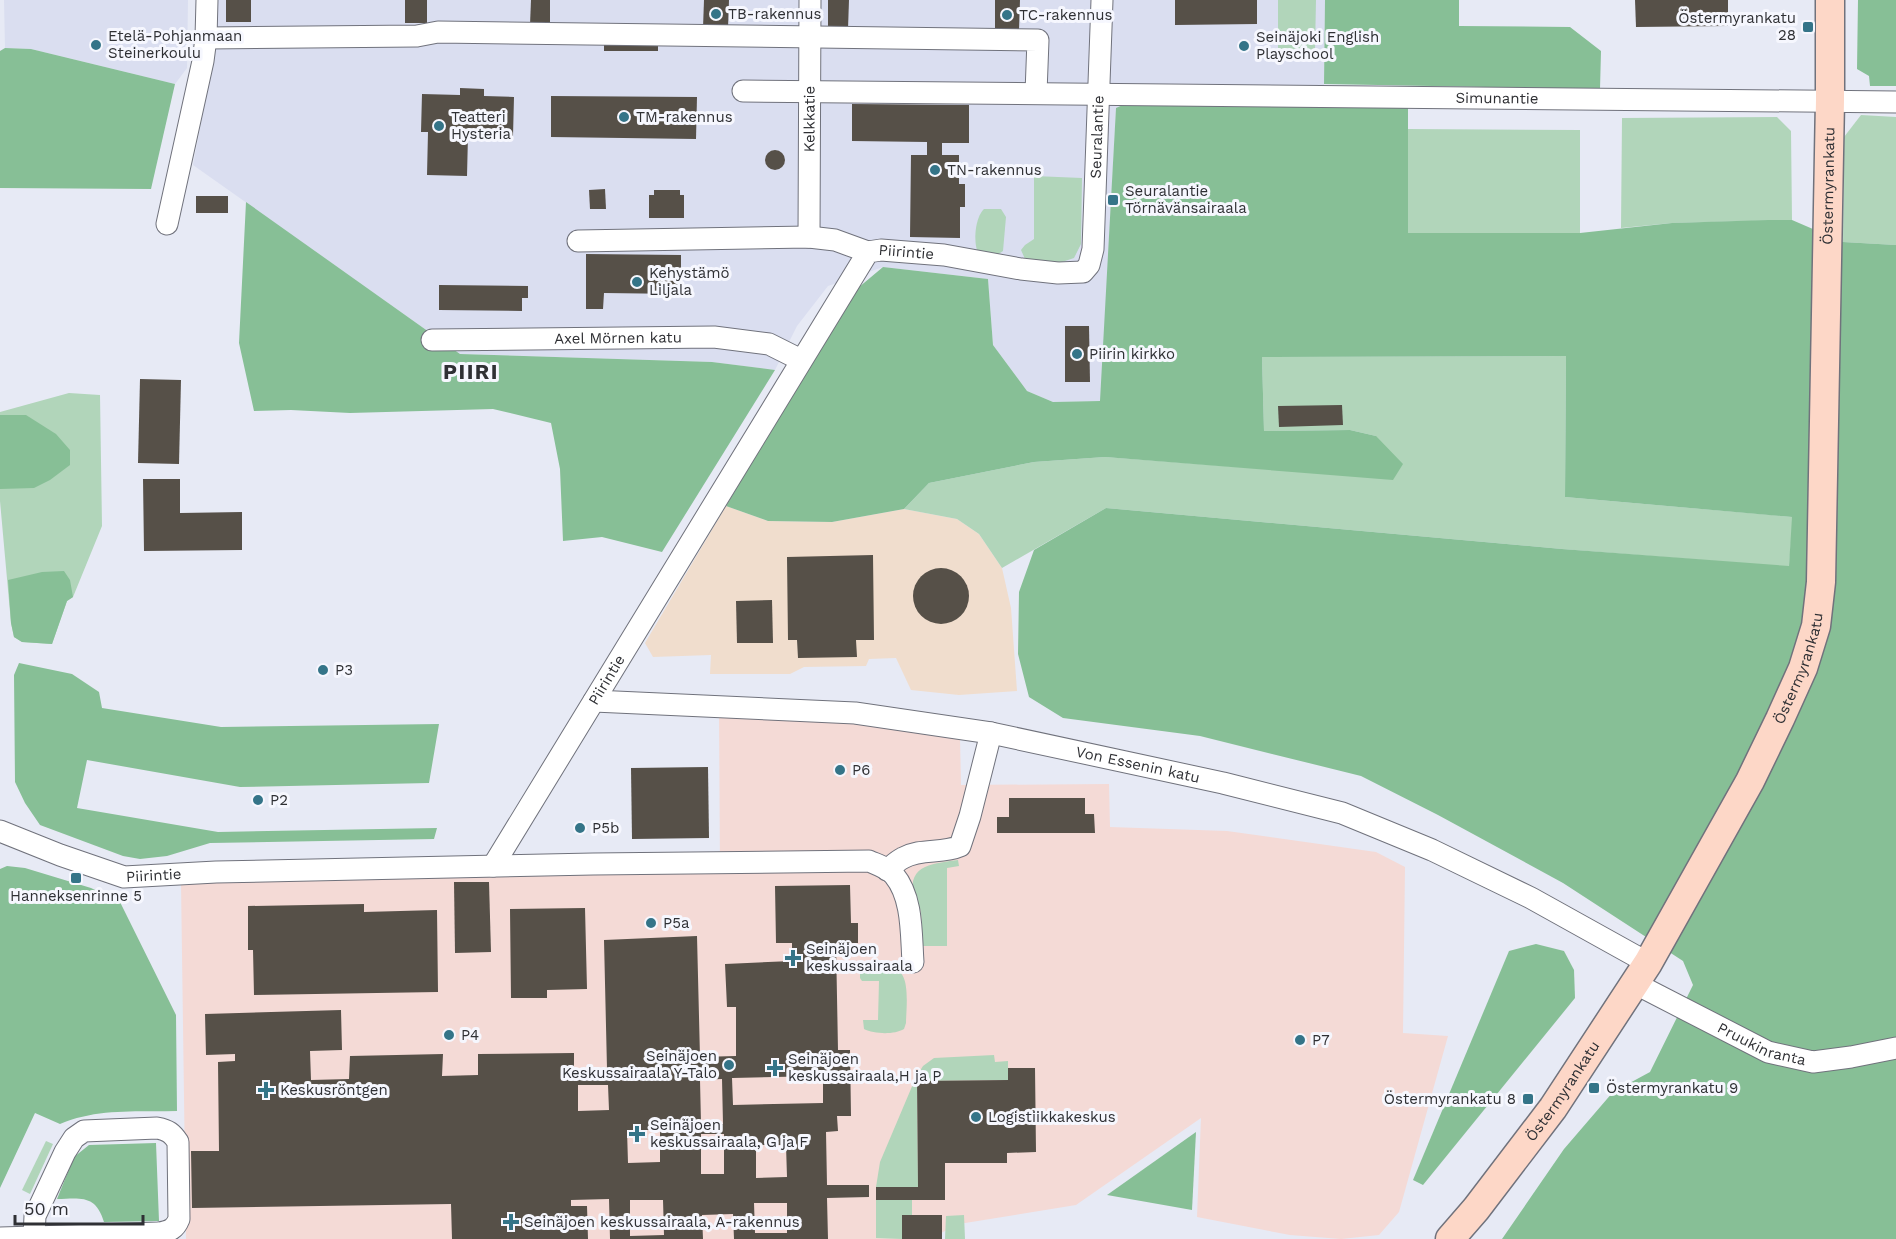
<svg xmlns="http://www.w3.org/2000/svg" width="1896" height="1239" font-family="'Work Sans',sans-serif">
	<rect width="100%" height="100%" fill="#e7eaf5"/>
	<!-- built -->
	<g fill="#dadef0">
		<polygon points="4,0 188,0 187,68 175,84 31,49 5,48"/>
		<polygon points="212,0 1325,0 1324,104 1116,108 1101,401 1053,402 1027,391 993,345 988,279 883,267 828,286 797,326 775,370 712,362 460,354 193,165 212,65"/>
	</g>
	<!-- industrial -->
	<polygon fill="#f0ddcd" points="726,506 768,521 832,522 904,509 957,519 979,534 1002,568 1011,608 1017,691 959,695 911,690 896,658 869,659 866,666 804,667 790,674 710,674 711,655 653,657 645,643"/>
	<!-- medical -->
	<polygon fill="#f4dad6" points="719,711 845,720 960,738 961,785 1109,784 1110,827 1227,831 1376,852 1405,867 1403,1033 1448,1036 1399,1212 1379,1235 1341,1239 1290,1235 1197,1217 1201,1118 1076,1205 959,1224 929,1239 186,1239 181,883 720,870"/>
	<!-- green -->
	<g fill="#b1d5ba">
		<polygon points="1278,0 1316,0 1315,51 1278,51"/>
		<polygon points="1861,115 1896,117 1896,245 1843,242 1844,137"/>
		<polygon points="1777,117 1791,131 1792,220 1672,223 1621,228 1622,118"/>
		<polygon points="1408,129 1580,130 1580,233 1408,233"/>
		<polygon points="1034,176 1082,178 1081,244 1074,258 1059,263 1025,259 1021,250 1025,245 1034,239"/>
		<path d="M984 209H1001L1006 217 1003 251 997 255 978 253C973 241 975 218 984 209Z"/>
		<polygon points="1566,356 1565,497 1793,517 1789,567 1562,549 1106,508 1002,568 979,534 957,519 904,509 929,483 1034,462 1105,457 1266,469 1376,436 1350,430 1264,431 1262,357"/>
		<polygon points="69,393 100,395 102,526 73,597 67,601 52,644 22,642 14,637 11,623 0,501 0,412"/>
		<path d="M958 860 959 866 947 868V946H922C922 935 922 924 921 913 920 906 916 901 914 895 906 864 937 863 958 860Z"/>
		<path d="M868 969C876 969 888 967 896 970 911 974 906 1010 906 1023L904 1029C894 1035 874 1034 864 1029L863 1020H878L879 981H862L860 978V973Z"/>
		<polygon points="994,1055 995,1062 1008,1061 1008,1080 917,1081 918,1187 876,1187 880,1162 916,1077 923,1066 934,1058"/>
		<polygon points="46,1141 53,1144 30,1194 22,1190"/>
		<polygon points="876,1200 912,1200 912,1215 902,1215 902,1239 876,1238"/>
		<polygon points="964,1215 965,1239 945,1239 946,1216"/>
	</g>
	<!-- forest -->
	<g fill="#87bf96">
		<polygon points="1325,0 1459,0 1459,26 1570,27 1601,51 1600,89 1324,84"/>
		<polygon points="1858,0 1896,0 1896,86 1870,86 1869,76 1857,69"/>
		<polygon points="5,48 31,49 175,84 151,189 0,188 0,51"/>
		<polygon points="1125,104 1408,106 1408,233 1580,233 1672,223 1768,220 1792,220 1843,242 1896,245 1896,1239 1502,1239 1564,1149 1613,1092 1650,1072 1693,985 1683,961 1563,883 1438,815 1361,776 1200,736 1063,718 1029,697 1018,654 1019,592 1034,550 1106,508 1562,549 1789,566 1792,517 1565,497 1566,356 1262,357 1264,431 1350,430 1376,436 1403,464 1393,480 1105,457 1034,462 929,483 904,509 832,522 768,521 726,506 852,293 883,267 988,279 993,345 1027,391 1053,402 1100,401 1116,108"/>
		<polygon points="246,202 460,354 712,362 775,370 662,552 602,537 563,541 560,469 551,423 493,409 350,413 291,410 254,411 239,343"/>
		<polygon points="0,415 26,415 56,434 70,450 70,465 50,480 34,488 0,489"/>
		<polygon points="64,571 70,580 73,597 67,601 52,644 22,642 14,637 11,623 8,580 42,572"/>
		<polygon points="19,663 72,674 99,692 102,708 221,727 439,724 429,783 240,787 87,760 77,808 218,832 437,828 434,839 210,843 167,856 140,859 123,856 40,825 25,803 15,782 14,675"/>
		<path d="M7 866 25 868 91 888 120 902 176 1015 177 1111C137 1112 97 1108 60 1124L35 1113 0 1188V869Z"/>
		<polygon points="1536,944 1564,951 1574,970 1575,998 1423,1185 1413,1180 1509,951"/>
		<polygon points="1196,1132 1192,1210 1107,1195"/>
		<path d="M156 1143 159 1221 104 1222C96 1195 82 1198 57 1199L74 1157 89 1145Z"/>
	</g>
	<!-- building -->
	<g fill="#565048" fill-rule="evenodd">
		<rect x="226" y="0" width="25" height="22"/>
		<rect x="405" y="0" width="22" height="23"/>
		<polygon points="531,0 550,0 550,25 530,25"/>
		<polygon points="704,0 729,0 728,28 703,28"/>
		<polygon points="828,0 849,0 848,29 828,29"/>
		<polygon points="995,0 1020,0 1019,30 995,30"/>
		<polygon points="1175,0 1257,0 1257,24 1175,25"/>
		<polygon points="1635,0 1728,0 1728,26 1636,27"/>
		<polygon points="658,40 658,51 604,51 604,41"/>
		<polygon points="460,88 484,89 484,96 514,97 513,136 468,135 467,176 427,175 428,132 421,132 422,94 460,95"/>
		<polygon points="551,96 697,97 696,139 551,137"/>
		<polygon points="852,104 969,105 969,143 942,143 942,155 959,155 959,184 965,184 965,207 960,207 960,238 910,237 911,155 927,155 927,142 852,141"/>
		<circle cx="775" cy="160" r="10"/>
		<polygon points="605,189 606,209 590,209 589,190"/>
		<polygon points="654,190 680,190 680,195 684,195 684,218 649,218 649,195 654,195"/>
		<rect x="196" y="196" width="32" height="17"/>
		<polygon points="586,254 681,255 681,294 604,293 603,309 586,309"/>
		<polygon points="439,285 528,286 528,298 522,298 522,311 439,310"/>
		<polygon points="1065,326 1089,326 1090,382 1065,382"/>
		<polygon points="140,379 181,380 179,464 138,463"/>
		<polygon points="1342,405 1343,425 1279,427 1278,406"/>
		<polygon points="143,479 180,479 180,513 242,512 242,550 144,551"/>
		<polygon points="873,555 874,640 856,640 857,657 798,658 797,640 788,640 787,557"/>
		<circle cx="941" cy="596" r="28"/>
		<polygon points="772,600 773,643 737,643 736,601"/>
		<polygon points="708,767 709,838 632,839 631,768"/>
		<polygon points="1009,798 1085,798 1085,814 1094,814 1095,833 997,833 997,817 1009,817"/>
		<polygon points="454,882 489,882 491,952 455,953"/>
		<path d="M850 885 851 923H858V943H836L838 1050H850L851 1116H837L838 1131 826 1132 827 1185H869V1197L827 1198 828 1239H734L733 1214 702 1215 703 1239H610L609 1199 571 1200V1206H587L588 1239H452L451 1204 192 1208 191 1151H219L218 1062 235 1061V1054L206 1055 205 1014 341 1010 342 1050 310 1051 311 1080 349 1079 350 1056 443 1054 442 1076 478 1075V1054L574 1053V1070L607 1069 604 940 697 936 700 1057 736 1056V1007H727L725 964 792 961V943H776L775 886ZM823 1076V1103L733 1105 732 1078ZM722 1079 723 1124H701L700 1080ZM578 1085H608L609 1110 578 1111ZM627 1130H660V1162L628 1163ZM701 1134H724V1174H701ZM756 1145H786L787 1177 756 1178ZM630 1200H663L664 1235 630 1236ZM754 1203H787V1233H755Z"/>
		<polygon points="364,904 364,912 437,910 438,992 254,995 253,950 248,950 248,906"/>
		<polygon points="585,908 587,989 547,990 547,998 511,998 510,909"/>
		<polygon points="1008,1068 1035,1068 1036,1152 1007,1153 1007,1163 945,1163 945,1200 876,1200 876,1187 918,1187 917,1081 1008,1080"/>
		<rect x="902" y="1215" width="40" height="24"/>
	</g>
	<g fill="none" stroke-linecap="round" stroke-linejoin="round">
		<defs>
			<g id="street">
				<polyline points="206,38 417,36 438,32 1038,40 1036,93"/>
				<path id="s1" d="M743 91 1896 102"/>
				<polyline points="167,224 203,61 206,38 207,0"/>
				<path id="s2" d="M809 237 810 0"/>
				<polyline points="578,241 809,237 835,240 868,252"/>
				<path id="s3" d="M432 340 714 337 769 344 801 360"/>
				<path id="s4" d="M594 701 855 713 991 733 1223 783 1342 813 1432 850 1531 898 1648 963"/>
				<path id="s5" d="M0 831 60 855 124 877 216 872 593 864 869 861C878 865 888 868 894 875 913 898 911 934 913 962"/>
				<path id="s6" d="M493 866 868 252 881 250 944 255 1021 269 1058 273 1083 272 1089 265 1093 249 1102 0"/>
				<path d="M887 870C892 866 897 861 903 858 921 848 942 854 960 846L970 816 991 733"/>
				<path id="s7" d="M1636 984 1768 1052 1813 1062 1851 1057 1896 1048"/>
				<path d="M157 1128C168 1130 172 1133 178 1142L179 1219C175 1229 170 1231 159 1233L34 1237 35 1216 65 1152 74 1138 84 1131Z"/>
				<polyline points="0,1238 34,1237"/>
			</g>
			<g id="secondary">
				<path id="s8" d="M1450 1239 1476 1209 1553 1108 1648 963 1750 781 1780 719 1803 668 1816 626 1821 582 1830 100V0"/>
			</g>
		</defs>
		<!-- street casing -->
		<use href="#street" stroke="#70727c" stroke-width="23"/>
		<!-- secondary casing -->
		<use href="#secondary" stroke="#70727c" stroke-width="31"/>
		<!-- street -->
		<use href="#street" stroke="#fff" stroke-width="21"/>
		<!-- secondary -->
		<use href="#secondary" stroke="#fdd7c7" stroke-width="28"/>
	</g>
	<!-- markers -->
	<g fill="#347488" stroke="#f6f7fe" stroke-width="2">
		<circle cx="716" cy="14" r="6"/>
		<circle cx="1007" cy="15" r="6"/>
		<rect x="1802" y="21" width="12" height="12" rx="3"/>
		<circle cx="96" cy="45" r="6"/>
		<circle cx="1244" cy="46" r="6"/>
		<circle cx="624" cy="117" r="6"/>
		<circle cx="439" cy="126" r="6"/>
		<circle cx="935" cy="170" r="6"/>
		<rect x="1107" y="194" width="12" height="12" rx="3"/>
		<circle cx="637" cy="282" r="6"/>
		<circle cx="1077" cy="354" r="6"/>
		<circle cx="323" cy="670" r="6"/>
		<circle cx="840" cy="770" r="6"/>
		<circle cx="258" cy="800" r="6"/>
		<circle cx="580" cy="828" r="6"/>
		<rect x="70" y="872" width="12" height="12" rx="3"/>
		<circle cx="651" cy="923" r="6"/>
		<path d="M790 949h6v6h6v6h-6v6h-6v-6h-6v-6h6z"/>
		<circle cx="449" cy="1035" r="6"/>
		<circle cx="1300" cy="1040" r="6"/>
		<circle cx="729" cy="1065" r="6"/>
		<path d="M772 1059h6v6h6v6h-6v6h-6v-6h-6v-6h6z"/>
		<rect x="1588" y="1082" width="12" height="12" rx="3"/>
		<path d="M263 1081h6v6h6v6h-6v6h-6v-6h-6v-6h6z"/>
		<rect x="1522" y="1093" width="12" height="12" rx="3"/>
		<circle cx="976" cy="1117" r="6"/>
		<path d="M634 1125h6v6h6v6h-6v6h-6v-6h-6v-6h6z"/>
		<path d="M508 1213h6v6h6v6h-6v6h-6v-6h-6v-6h6z"/>
	</g>
	<g text-anchor="middle" stroke-width="6" stroke-linejoin="round" paint-order="stroke">
		<!-- poi labels -->
		<g font-size="15" fill="#2f3034" stroke="#f6f7fe" text-anchor="start">
			<text x="728" y="19">TB-rakennus</text>
			<text x="1019" y="20">TC-rakennus</text>
			<text x="1796" y="23" text-anchor="end">Östermyrankatu<tspan x="1796" dy="17">28</tspan></text>
			<text x="108" y="41">Etelä-Pohjanmaan<tspan x="108" dy="17">Steinerkoulu</tspan></text>
			<text x="1256" y="42">Seinäjoki English<tspan x="1256" dy="17">Playschool</tspan></text>
			<text x="451" y="122">Teatteri<tspan x="451" dy="17">Hysteria</tspan></text>
			<text x="636" y="122">TM-rakennus</text>
			<text x="947" y="175">TN-rakennus</text>
			<text x="1125" y="196">Seuralantie<tspan x="1125" dy="17">Törnävänsairaala</tspan></text>
			<text x="649" y="278">Kehystämö<tspan x="649" dy="17">Liljala</tspan></text>
			<text x="1089" y="359">Piirin kirkko</text>
			<text x="335" y="675">P3</text>
			<text x="852" y="775">P6</text>
			<text x="270" y="805">P2</text>
			<text x="592" y="833">P5b</text>
			<text x="76" y="901" text-anchor="middle">Hanneksenrinne 5</text>
			<text x="663" y="928">P5a</text>
			<text x="806" y="954">Seinäjoen<tspan x="806" dy="17">keskussairaala</tspan></text>
			<text x="461" y="1040">P4</text>
			<text x="1312" y="1045">P7</text>
			<text x="717" y="1061" text-anchor="end">Seinäjoen<tspan x="717" dy="17">Keskussairaala Y-Talo</tspan></text>
			<text x="788" y="1064">Seinäjoen<tspan x="788" dy="17">keskussairaala,H ja P</tspan></text>
			<text x="1606" y="1093">Östermyrankatu 9</text>
			<text x="280" y="1095">Keskusröntgen</text>
			<text x="1516" y="1104" text-anchor="end">Östermyrankatu 8</text>
			<text x="988" y="1122">Logistiikkakeskus</text>
			<text x="650" y="1130">Seinäjoen<tspan x="650" dy="17">keskussairaala, G ja F</tspan></text>
			<text x="524" y="1227">Seinäjoen keskussairaala, A-rakennus</text>
		</g>
		<!-- street labels -->
		<g font-size="15" fill="#2f3034" stroke="#f6f7fe">
			<text dy="5" stroke="none"><textPath href="#s1" startOffset="754">Simunantie</textPath></text>
			<text dy="5" stroke="none"><textPath href="#s2" startOffset="118">Kelkkatie</textPath></text>
			<text dy="5" stroke="none"><textPath href="#s6" startOffset="1074">Seuralantie</textPath></text>
			<text dy="5" stroke="none"><textPath href="#s8" startOffset="1158">Östermyrankatu</textPath></text>
			<text dy="5" stroke="none"><textPath href="#s6" startOffset="758">Piirintie</textPath></text>
			<text dy="5" stroke="none"><textPath href="#s3" startOffset="186">Axel Mörnen katu</textPath></text>
			<text dy="5" stroke="none"><textPath href="#s8" startOffset="672">Östermyrankatu</textPath></text>
			<text dy="5" stroke="none"><textPath href="#s6" startOffset="218">Piirintie</textPath></text>
			<text dy="5" stroke="none"><textPath href="#s4" startOffset="549">Von Essenin katu</textPath></text>
			<text dy="5" stroke="none"><textPath href="#s5" startOffset="162">Piirintie</textPath></text>
			<text dy="5" stroke="none"><textPath href="#s7" startOffset="140">Pruukinranta</textPath></text>
			<text dy="5" stroke="none"><textPath href="#s8" startOffset="186">Östermyrankatu</textPath></text>
		</g>
		<!-- district labels -->
		<g font-size="21" font-weight="bold" letter-spacing="1.5" fill="#2f3034" stroke="#f6f7fe">
			<text x="471" y="379">PIIRI</text>
		</g>
	</g>
	<!-- scale -->
	<path d="M15 1215v9h128v-9" fill="none" stroke="#2f3034" stroke-width="3"/>
	<text x="24" y="1215" font-size="18" fill="#2f3034" stroke="#f6f7fe" stroke-width="4.5" paint-order="stroke">50 m</text>
</svg>
